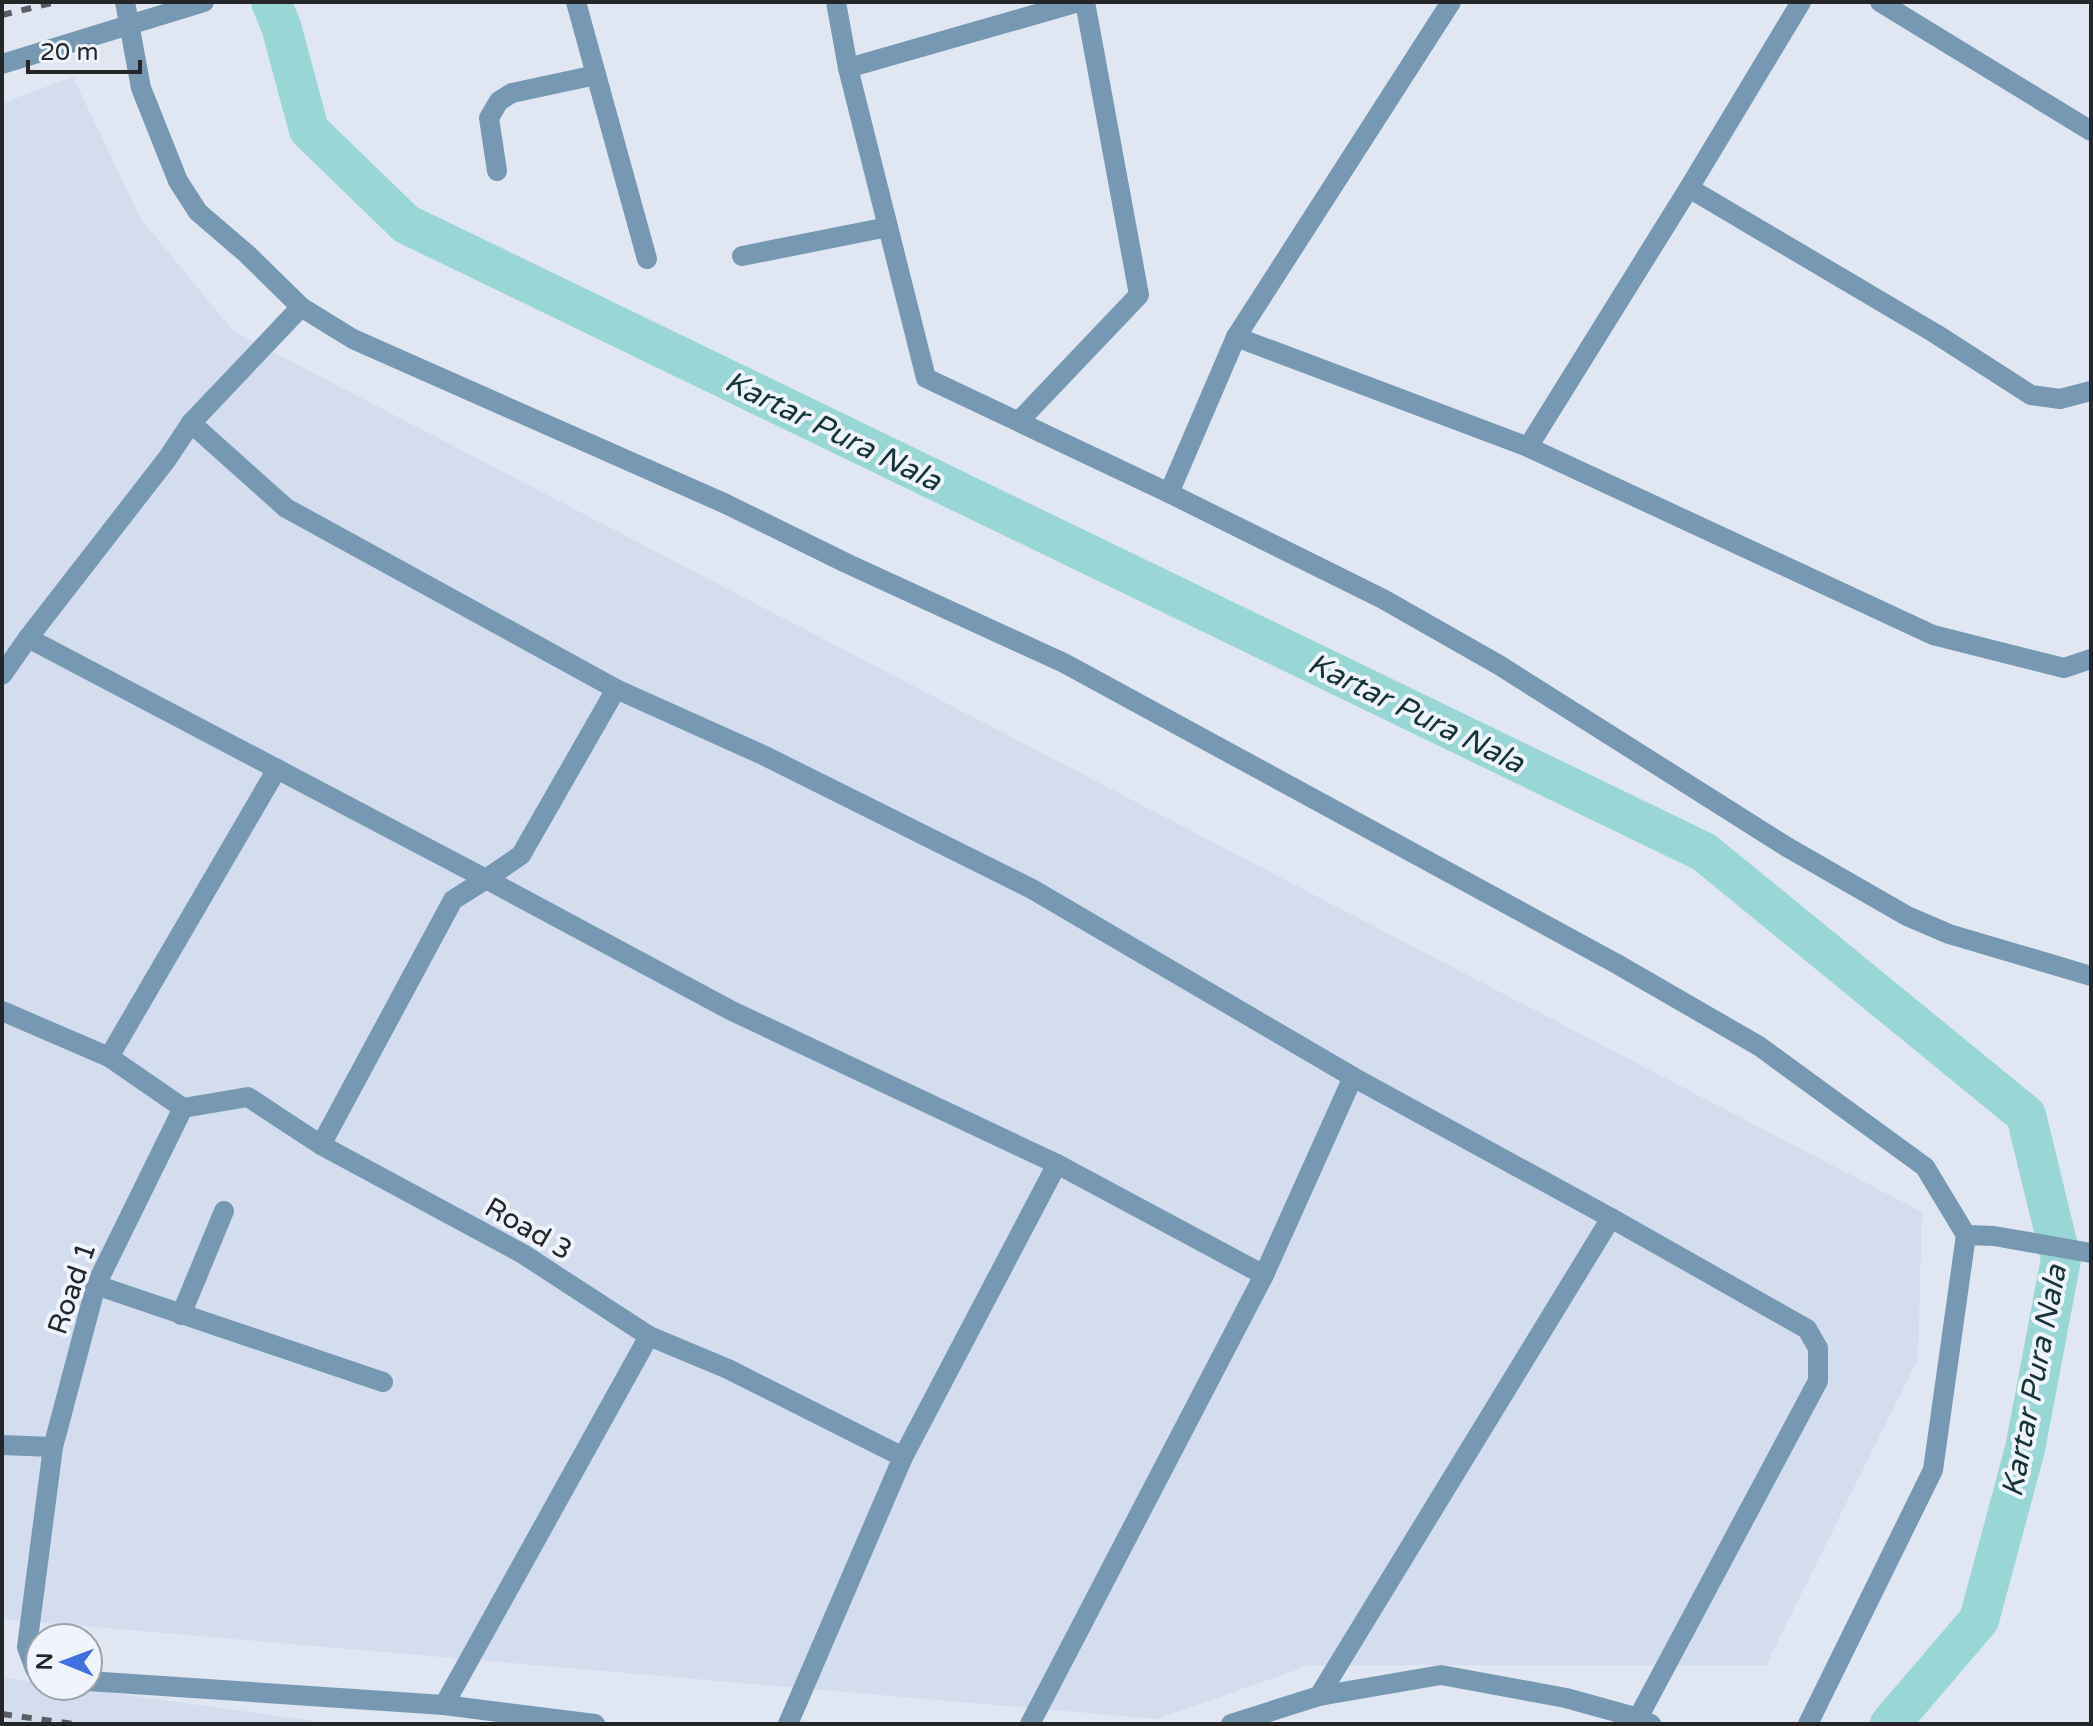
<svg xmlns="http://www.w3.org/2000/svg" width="2093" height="1726" font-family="'Varela Round',sans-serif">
	<rect width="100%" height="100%" fill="#e1e7f2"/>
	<!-- built -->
	<g fill="#d3ddee">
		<polygon points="73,77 141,219 233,331 1922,1212 1918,1359 1766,1665 1310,1665 1157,1719 2,1619 2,103"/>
		<polygon points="2,1677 40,1683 40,1686 64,1686 335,1724 2,1724"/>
	</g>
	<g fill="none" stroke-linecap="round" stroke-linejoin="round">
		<!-- canal -->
		<polyline stroke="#99d6d6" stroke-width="40" points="271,2 281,26 309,130 406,224 1704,852 2026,1115 2061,1259 2025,1449 1979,1620 1890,1724"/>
		<!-- minor -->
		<g stroke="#7698b2" stroke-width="20">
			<polyline points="576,2 647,259"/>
			<polyline points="836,2 848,68 926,378 1169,493 1236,337"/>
			<polyline points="1451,2 1236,337 1528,447 1933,635 2064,668 2091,659"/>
			<polyline points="1880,2 2091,131"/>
			<polyline points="848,68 1079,2"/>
			<polyline points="497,171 489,118 499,101 512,93 596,75"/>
			<polyline points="1689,188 1936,334 2031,395 2060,399 2091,391"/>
			<polyline points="742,256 888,227"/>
			<polyline points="1019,421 1139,295 1085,2"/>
			<polyline points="191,423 286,508 616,689 521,855 486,879 732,1011 1057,1164 903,1457"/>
			<polyline points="1528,447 1689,188 1801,2"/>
			<polyline points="1169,493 1383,599 1499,665 1787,847 1907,916 1949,934 2091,976"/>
			<polyline points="28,638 486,879 453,900 321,1145"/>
			<polyline points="2,675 28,638 167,459 191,423 301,307"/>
			<polyline points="616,689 763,755 1032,889 1353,1077 1611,1218 1319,1696"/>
			<polyline points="2,1011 109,1057 183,1108 248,1097 321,1145 523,1254 649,1336 444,1705"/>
			<polyline points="109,1057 277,769"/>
			<polyline points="1057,1164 1264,1275"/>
			<polyline points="1611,1218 1807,1329 1818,1348 1818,1381 1638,1718"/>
			<polyline points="1966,1235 1994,1236 2091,1253"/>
			<polyline points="96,1285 383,1382"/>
			<polyline points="181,1315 224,1211"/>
			<polyline points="649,1336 728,1369 903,1457 788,1724"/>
			<polyline points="2,1445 53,1447 96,1285 183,1108"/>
			<polyline points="40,1673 35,1669 27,1647 53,1447"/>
			<polyline points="88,1681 444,1705 595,1724"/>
			<polyline points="1030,1724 1264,1275 1353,1077"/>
			<polyline points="1231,1724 1319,1696 1441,1675 1566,1698 1638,1718 1651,1724"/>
		</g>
		<!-- tertiary -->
		<g stroke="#7698b2" stroke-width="20">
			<polyline points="125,2 141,88 178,181 198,212 247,254 301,307 353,339 726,504 846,563 1064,663 1617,964 1759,1046 1925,1167 1966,1235 1933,1470 1808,1724"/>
			<polyline points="2,64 204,2"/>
		</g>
		<!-- rail -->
		<g stroke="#5b5e64" stroke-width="6" stroke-dasharray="10 10" stroke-linecap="butt">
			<polyline points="2,15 56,2"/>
			<polyline points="2,1714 74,1724"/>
		</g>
	</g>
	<g text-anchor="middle" stroke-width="8" stroke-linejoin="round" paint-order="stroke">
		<!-- street labels -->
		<g font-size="28" fill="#24262a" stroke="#f0f4fd">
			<text transform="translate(529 1228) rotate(30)" y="10">Road 3</text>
			<text transform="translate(71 1288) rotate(-71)" y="10">Road 1</text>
		</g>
		<!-- water labels -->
		<g font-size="30" font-style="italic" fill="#153435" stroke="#f0f4fd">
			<text transform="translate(833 431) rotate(26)" y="10">Kartar Pura Nala</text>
			<text transform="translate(1416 713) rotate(26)" y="10">Kartar Pura Nala</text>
			<text transform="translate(2034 1381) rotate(-79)" y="10">Kartar Pura Nala</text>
		</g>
	</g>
	<!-- border -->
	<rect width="2093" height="1726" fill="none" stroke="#24262a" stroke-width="8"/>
	<!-- north arrow -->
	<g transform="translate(64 1662) rotate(271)"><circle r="38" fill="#f0f4fd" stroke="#9ea2a9" stroke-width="2"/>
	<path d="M0-6L14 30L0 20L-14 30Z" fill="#4271e2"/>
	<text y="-12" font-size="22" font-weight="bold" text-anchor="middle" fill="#24262a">N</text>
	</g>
	<!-- scale -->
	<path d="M28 60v12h112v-12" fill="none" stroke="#24262a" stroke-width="4"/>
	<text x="40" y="60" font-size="24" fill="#24262a" stroke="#f0f4fd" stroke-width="6" paint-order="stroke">20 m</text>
</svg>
